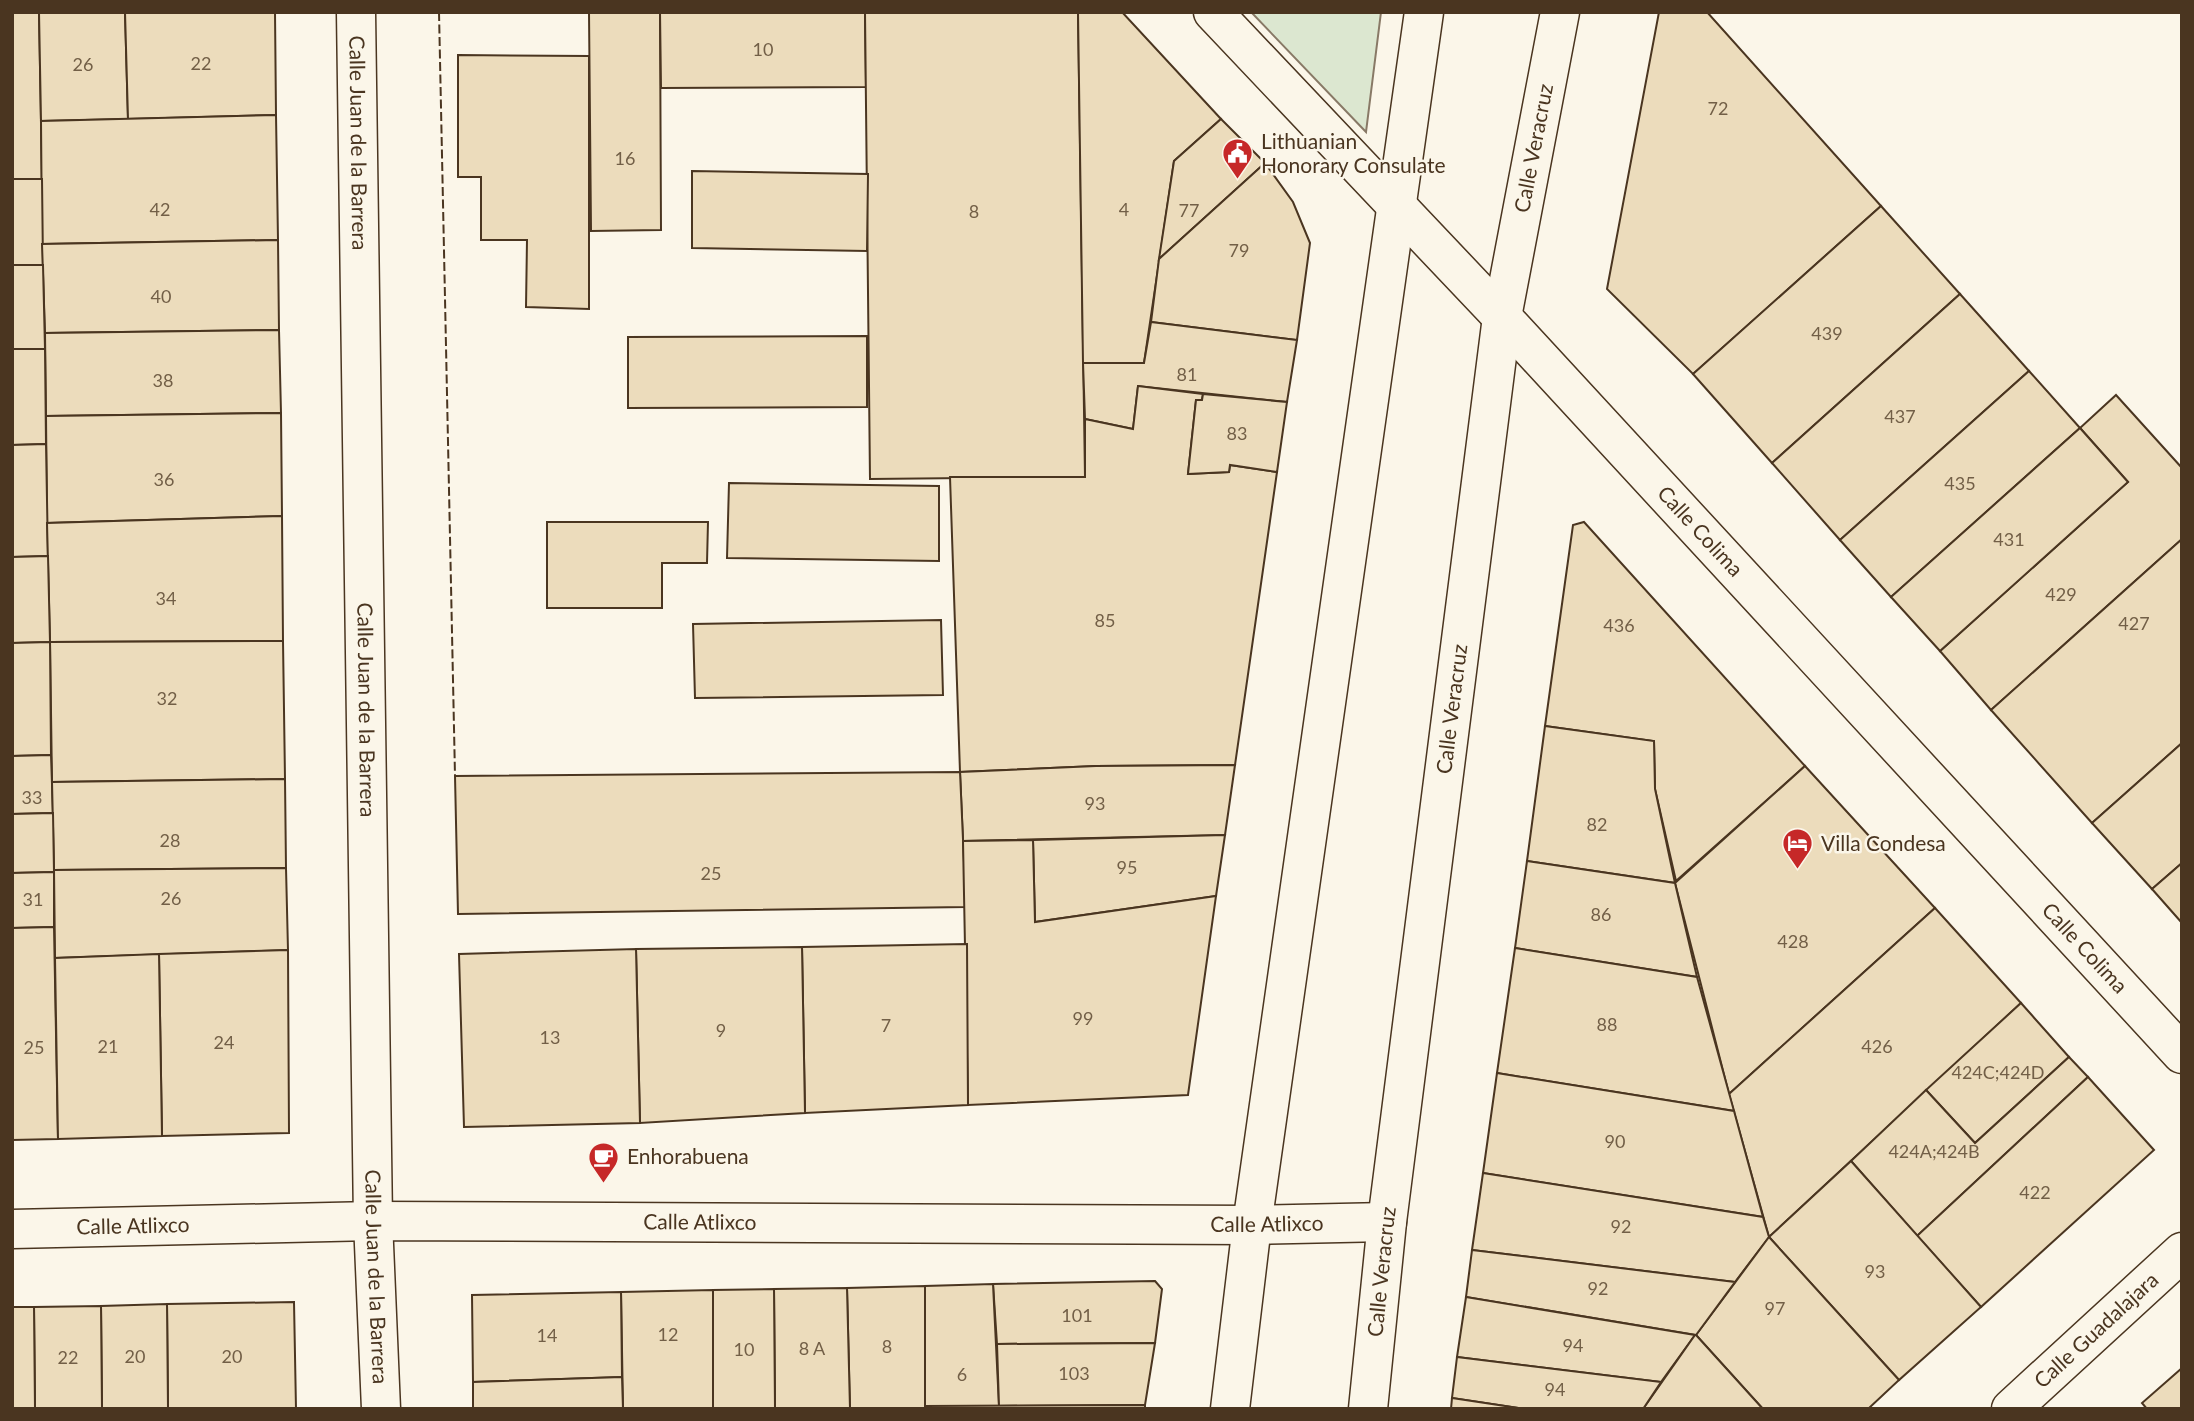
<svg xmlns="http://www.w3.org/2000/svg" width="2194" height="1421" font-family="Lato,sans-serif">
	<rect width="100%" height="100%" fill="#fbf6e9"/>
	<!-- green -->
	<polygon fill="#dce7d0" stroke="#887966" stroke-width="2" points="1251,12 1381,12 1366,132"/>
	<!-- building -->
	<g fill="#ecdcbc" stroke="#4a3520" stroke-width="2">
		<polygon points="12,12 39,12 42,179 12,179"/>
		<polygon points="39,12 125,12 128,119 41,121"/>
		<polygon points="125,12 275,12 276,115 128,119"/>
		<polygon points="589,12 660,12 661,230 591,231"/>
		<polygon points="660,12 865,12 866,87 661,88"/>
		<polygon points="865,12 1078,12 1085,477 870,479"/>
		<polygon points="1078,12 1122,12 1221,119 1174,161 1144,363 1083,363"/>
		<polygon points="1659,12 1707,12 1881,206 1693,374 1607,289"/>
		<polygon points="458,55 589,56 589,309 526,307 527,240 481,240 481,177 458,177"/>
		<polygon points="276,115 278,240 42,244 41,121"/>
		<polygon points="1221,119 1265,163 1159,259 1174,161"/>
		<polygon points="1265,163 1293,202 1310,243 1297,340 1151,322 1159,259"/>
		<polygon points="692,171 868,174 867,251 692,248"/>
		<polygon points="12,179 42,179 43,265 12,265"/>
		<polygon points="1881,206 1960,294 1772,463 1693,374"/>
		<polygon points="278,240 279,330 45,333 42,244"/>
		<polygon points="12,265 43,265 45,349 12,349"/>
		<polygon points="1960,294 2029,371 1840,540 1772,463"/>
		<polygon points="1151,322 1297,340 1287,402 1138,386 1133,429 1085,419 1083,363 1144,363"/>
		<polygon points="279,330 281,413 46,416 45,333"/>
		<polygon points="867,336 867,407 628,408 628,337"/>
		<polygon points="12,349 45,349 46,444 12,445"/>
		<polygon points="2029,371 2080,428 1891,597 1840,540"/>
		<polygon points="1138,386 1203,394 1202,400 1196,400 1188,474 1229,472 1230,465 1277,472 1235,765 1096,766 960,772 950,477 1085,477 1085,419 1133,429"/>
		<polygon points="1203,394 1287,402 1277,472 1230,465 1229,472 1188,474 1196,400 1202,400"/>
		<polygon points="2116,395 2182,468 2182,539 1991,710 1940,651 2128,482 2080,428"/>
		<polygon points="281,413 282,516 47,523 46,416"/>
		<polygon points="2080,428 2128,482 1940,651 1891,597"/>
		<polygon points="46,444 48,556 12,557 12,445"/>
		<polygon points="729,483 939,486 939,561 727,558"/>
		<polygon points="282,516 283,641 50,642 47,523"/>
		<polygon points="547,522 708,522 707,563 662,563 662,608 547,608"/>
		<polygon points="1584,522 1805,766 1676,881 1655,789 1654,741 1545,726 1573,525"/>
		<polygon points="2182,539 2182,743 2092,823 1991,710"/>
		<polygon points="48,556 50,642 12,643 12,557"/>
		<polygon points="941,620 943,695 695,698 693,624"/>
		<polygon points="283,641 285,779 52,782 50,642"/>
		<polygon points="50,642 51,755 12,756 12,643"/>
		<polygon points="1545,726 1654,741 1655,789 1675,883 1527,861"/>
		<polygon points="2182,743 2182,863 2152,889 2092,823"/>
		<polygon points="51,755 53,813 12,814 12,756"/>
		<polygon points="1235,765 1225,835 963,841 960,772 1096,766"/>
		<polygon points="1805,766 1935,908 1729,1094 1675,883"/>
		<polygon points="960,772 966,907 458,914 455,776"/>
		<polygon points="285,779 286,868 54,870 52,782"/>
		<polygon points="53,813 54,872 12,873 12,814"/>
		<polygon points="1225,835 1216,896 1035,922 1033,840"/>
		<polygon points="1033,840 1035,922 1216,896 1188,1095 968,1105 963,841"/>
		<polygon points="1527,861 1675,883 1697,977 1515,948"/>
		<polygon points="2182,863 2182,923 2152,889"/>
		<polygon points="286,868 288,950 55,958 54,870"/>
		<polygon points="54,872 54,927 12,928 12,873"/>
		<polygon points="1935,908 2021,1003 1769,1237 1729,1094"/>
		<polygon points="54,927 58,1139 12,1140 12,928"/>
		<polygon points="967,944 968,1105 805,1113 802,947"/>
		<polygon points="802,947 805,1113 640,1123 636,949"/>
		<polygon points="1515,948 1697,977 1734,1111 1497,1073"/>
		<polygon points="636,949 640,1123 464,1127 459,954"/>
		<polygon points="288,950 289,1133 162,1136 159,954"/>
		<polygon points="159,954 162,1136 58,1139 55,958"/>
		<polygon points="2021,1003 2069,1057 1975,1143 1926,1090"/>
		<polygon points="2069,1057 2088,1077 1917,1236 1851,1161 1926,1090 1975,1143"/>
		<polygon points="1497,1073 1734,1111 1763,1217 1483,1173"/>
		<polygon points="2088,1077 2154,1150 1981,1307 1917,1236"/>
		<polygon points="1851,1161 1981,1307 1899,1380 1769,1237"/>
		<polygon points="1483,1173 1763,1217 1769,1237 1735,1282 1472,1250"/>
		<polygon points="1769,1237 1899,1380 1868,1409 1763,1409 1696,1335"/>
		<polygon points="1472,1250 1735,1282 1696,1335 1466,1297"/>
		<polygon points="1155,1281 1162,1289 1155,1343 997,1344 993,1284"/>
		<polygon points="993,1284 999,1406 925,1406 925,1286"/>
		<polygon points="925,1286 925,1409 850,1409 847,1288"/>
		<polygon points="847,1288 850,1409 775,1409 774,1289"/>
		<polygon points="774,1289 775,1409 713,1409 713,1290"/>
		<polygon points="713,1290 713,1409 623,1409 621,1292"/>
		<polygon points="621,1292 622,1377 473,1382 472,1295"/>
		<polygon points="1466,1297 1695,1335 1661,1382 1457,1357"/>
		<polygon points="294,1302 296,1409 168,1409 167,1304"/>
		<polygon points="167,1304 168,1409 102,1409 101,1306"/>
		<polygon points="101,1306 102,1409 35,1409 34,1307"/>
		<polygon points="12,1307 34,1307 35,1409 12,1409"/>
		<polygon points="1695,1335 1696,1335 1763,1409 1643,1409"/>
		<polygon points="1155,1343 1145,1405 999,1406 997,1344"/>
		<polygon points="1457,1357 1661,1382 1643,1409 1525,1409 1452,1398"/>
		<polygon points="2182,1368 2182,1409 2147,1409 2142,1403"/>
		<polygon points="622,1377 623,1409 473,1409 473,1382"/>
		<polygon points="1452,1398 1525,1409 1451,1409"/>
		<polygon points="1145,1405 1145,1409 925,1409 925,1406"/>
	</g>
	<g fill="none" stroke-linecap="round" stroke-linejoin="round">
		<defs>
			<g id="minor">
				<path id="s1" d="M356 12 373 1221 381 1409"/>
				<path id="s2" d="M1213 12 1502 317 2182 1054"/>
				<path id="s3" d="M12 1229 373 1221 1252 1225 1387 1222"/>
				<polyline points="1230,1409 1252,1225 1424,12"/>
				<path id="s4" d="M1368 1409 1387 1222 1502 317 1560 12"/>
				<path id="s5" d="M2011 1409 2182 1252"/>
			</g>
		</defs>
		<!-- minor casing -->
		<use href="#minor" stroke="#4a3520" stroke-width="41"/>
		<!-- minor -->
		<use href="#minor" stroke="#fbf6e9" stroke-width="38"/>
		<!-- fence -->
		<polyline stroke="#4a3520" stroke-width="2" stroke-dasharray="9 3.5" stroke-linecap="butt" points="439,12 455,776"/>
	</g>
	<!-- icons -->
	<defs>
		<symbol id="civic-pin" viewBox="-11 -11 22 30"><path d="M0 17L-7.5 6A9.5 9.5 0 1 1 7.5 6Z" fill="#c62828" stroke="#fbf6e9"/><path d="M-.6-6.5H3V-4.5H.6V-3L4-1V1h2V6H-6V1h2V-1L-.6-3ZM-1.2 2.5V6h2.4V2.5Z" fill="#fff"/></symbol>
		<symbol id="hotel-pin" viewBox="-11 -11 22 30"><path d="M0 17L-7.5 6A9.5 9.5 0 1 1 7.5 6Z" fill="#c62828" stroke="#fbf6e9"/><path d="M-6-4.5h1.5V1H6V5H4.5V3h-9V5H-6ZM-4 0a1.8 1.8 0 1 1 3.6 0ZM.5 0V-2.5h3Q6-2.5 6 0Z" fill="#fff"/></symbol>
		<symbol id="cafe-pin" viewBox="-11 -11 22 30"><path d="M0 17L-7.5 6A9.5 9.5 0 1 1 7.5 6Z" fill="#c62828" stroke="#fbf6e9"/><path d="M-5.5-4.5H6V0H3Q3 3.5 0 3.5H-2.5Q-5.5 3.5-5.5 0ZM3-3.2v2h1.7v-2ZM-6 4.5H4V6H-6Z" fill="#fff"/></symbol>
	</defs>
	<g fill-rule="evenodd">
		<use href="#civic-pin" x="1220" y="136" width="35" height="47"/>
		<use href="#hotel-pin" x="1780" y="826" width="35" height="47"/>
		<use href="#cafe-pin" x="586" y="1140" width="35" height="47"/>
	</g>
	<g text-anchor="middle" stroke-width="5" stroke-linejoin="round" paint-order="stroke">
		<!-- number labels -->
		<g font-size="18" fill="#725f47">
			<text x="763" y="56">10</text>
			<text x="201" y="70">22</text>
			<text x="83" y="71">26</text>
			<text x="1718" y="115">72</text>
			<text x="625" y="165">16</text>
			<text x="160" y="216">42</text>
			<text x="1124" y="216">4</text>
			<text x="1189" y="217">77</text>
			<text x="974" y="218">8</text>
			<text x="1239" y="257">79</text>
			<text x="161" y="303">40</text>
			<text x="1827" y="340">439</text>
			<text x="1187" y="381">81</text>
			<text x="163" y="387">38</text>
			<text x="1900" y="423">437</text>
			<text x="1237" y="440">83</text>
			<text x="164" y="486">36</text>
			<text x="1960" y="490">435</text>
			<text x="2009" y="546">431</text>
			<text x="2061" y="601">429</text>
			<text x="166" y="605">34</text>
			<text x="1105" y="627">85</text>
			<text x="2134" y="630">427</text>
			<text x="1619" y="632">436</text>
			<text x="167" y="705">32</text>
			<text x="32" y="804">33</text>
			<text x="1095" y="810">93</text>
			<text x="1597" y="831">82</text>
			<text x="170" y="847">28</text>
			<text x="1127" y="874">95</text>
			<text x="711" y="880">25</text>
			<text x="171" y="905">26</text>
			<text x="33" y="906">31</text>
			<text x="1601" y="921">86</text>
			<text x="1793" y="948">428</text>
			<text x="1083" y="1025">99</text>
			<text x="1607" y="1031">88</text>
			<text x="886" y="1032">7</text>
			<text x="721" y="1037">9</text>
			<text x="550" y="1044">13</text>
			<text x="224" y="1049">24</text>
			<text x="108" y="1053">21</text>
			<text x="1877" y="1053">426</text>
			<text x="34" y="1054">25</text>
			<text x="1998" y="1079">424C;424D</text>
			<text x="1615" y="1148">90</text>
			<text x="1934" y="1158">424A;424B</text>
			<text x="2035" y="1199">422</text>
			<text x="1621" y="1233">92</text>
			<text x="1875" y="1278">93</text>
			<text x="1598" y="1295">92</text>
			<text x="1775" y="1315">97</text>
			<text x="1077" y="1322">101</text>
			<text x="668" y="1341">12</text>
			<text x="547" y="1342">14</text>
			<text x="1573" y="1352">94</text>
			<text x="887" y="1353">8</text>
			<text x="812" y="1355">8 A</text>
			<text x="744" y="1356">10</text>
			<text x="135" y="1363">20</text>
			<text x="232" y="1363">20</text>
			<text x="68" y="1364">22</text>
			<text x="1074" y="1380">103</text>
			<text x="962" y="1381">6</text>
			<text x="1555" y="1396">94</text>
		</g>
		<!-- poi labels -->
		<g font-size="21" fill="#4a3520" stroke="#fbf6e9" text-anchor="start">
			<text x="1261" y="149">Lithuanian<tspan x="1261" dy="24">Honorary Consulate</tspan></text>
			<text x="1821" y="851">Villa Condesa</text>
			<text x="627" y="1164">Enhorabuena</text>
		</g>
		<!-- street labels -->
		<g font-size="21" fill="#4a3520" stroke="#fbf6e9">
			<text dy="7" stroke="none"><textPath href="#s1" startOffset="131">Calle Juan de la Barrera</textPath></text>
			<text dy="7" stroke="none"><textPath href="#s4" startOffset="1272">Calle Veracruz</textPath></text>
			<text dy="7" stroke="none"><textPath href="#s2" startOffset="712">Calle Colima</textPath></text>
			<text dy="7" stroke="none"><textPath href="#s4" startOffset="705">Calle Veracruz</textPath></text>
			<text dy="7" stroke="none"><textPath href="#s1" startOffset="698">Calle Juan de la Barrera</textPath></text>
			<text dy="7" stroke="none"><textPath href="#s2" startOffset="1279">Calle Colima</textPath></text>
			<text dy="7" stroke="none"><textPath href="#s3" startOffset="688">Calle Atlixco</textPath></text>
			<text dy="7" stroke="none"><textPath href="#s3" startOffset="1255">Calle Atlixco</textPath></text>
			<text dy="7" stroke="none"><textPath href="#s3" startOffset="121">Calle Atlixco</textPath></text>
			<text dy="7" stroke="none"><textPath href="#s4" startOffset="138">Calle Veracruz</textPath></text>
			<text dy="7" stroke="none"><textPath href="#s1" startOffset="1265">Calle Juan de la Barrera</textPath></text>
			<text dy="7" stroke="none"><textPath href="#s5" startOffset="116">Calle Guadalajara</textPath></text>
		</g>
	</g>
	<!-- border -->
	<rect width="2194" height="1421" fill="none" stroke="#4a3520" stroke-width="28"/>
</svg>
